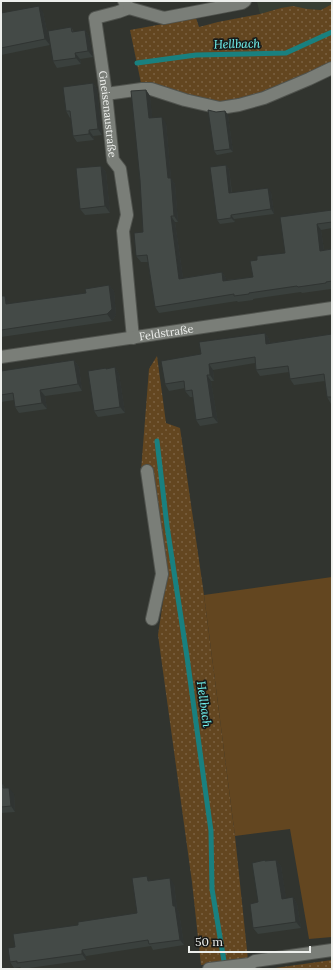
<svg xmlns="http://www.w3.org/2000/svg" width="333" height="970" font-family="Lora,serif">
	<defs>
		<pattern id="grass-dots" width="8" height="8" patternUnits="userSpaceOnUse"><rect width="8" height="8" fill="#634620"/><path d="M2 2h.1M6 6h.1" fill="none" stroke="#7a6141" stroke-width="1.8" stroke-linecap="round"/></pattern>
	</defs>
	<rect width="100%" height="100%" fill="#31342f"/>
	<!-- built -->
	<polygon fill="#373e33" points="261,1 332,1 332,4 321,10 281,8 260,14 257,2"/>
	<!-- grass -->
	<g fill="url(#grass-dots)">
		<polygon points="332,4 332,65 264,95 220,105 141,83 130,30 196,18 199,27 218,22 260,14 281,8 293,6 307,9 321,10"/>
		<polygon points="157,356 166,423 180,428 204,595 235,836 248,960 201,965 192,882 158,635 167,575 153,469 141,471 149,369"/>
		<polygon points="332,960 332,969 268,969"/>
	</g>
	<!-- green -->
	<polygon fill="#634620" points="332,577 332,937 309,939 290,829 235,836 204,595"/>
	<g fill="none" stroke-linecap="round" stroke-linejoin="round">
		<!-- stream -->
		<g stroke="#19807f" stroke-width="5">
			<polyline points="137,63 196,55 286,53 332,32"/>
			<polyline points="157,441 167,526 187,657 204,781 211,831 212,889 225,967"/>
		</g>
		<defs>
			<g id="minor">
				<path id="s1" d="M124 1 129 8 118 12 95 18 106 94 113 160 120 169 127 215 123 231 133 338"/>
				<polyline points="129,8 164,18 242,3 245,1"/>
				<polyline points="106,94 142,89 151,89 185,100 220,108 239,105 264,98 309,79 332,68"/>
				<path id="s2" d="M1 357 332 308"/>
				<polyline points="147,471 162,574 152,619"/>
				<polyline points="209,969 250,964 255,961 332,950"/>
			</g>
		</defs>
		<!-- minor casing -->
		<use href="#minor" stroke="#50534e" stroke-width="14"/>
		<!-- minor -->
		<use href="#minor" stroke="#7a7e78" stroke-width="12"/>
	</g>
	<!-- wall -->
	<g fill="#3a403d">
		<polygon points="43,12 50,45 1,55 1,13"/>
		<polygon points="71,27 74,32 85,30 89,36 93,57 80,59 81,64 57,68 53,61"/>
		<polygon points="93,83 97,89 102,135 93,136 94,140 77,142 73,136 71,118 70,118 66,111"/>
		<polygon points="146,90 150,96 152,118 166,123 171,179 175,184 178,222 175,222 183,278 222,272 226,278 226,280 253,277 257,260 285,253 332,210 332,228 321,230 324,250 332,249 332,288 331,288 331,289 302,293 301,292 253,299 253,300 238,302 237,301 159,313 155,307 148,262 141,262 136,256 143,232"/>
		<polygon points="225,111 228,115 233,152 217,155 214,151"/>
		<polygon points="226,165 229,169 232,193 271,192 274,214 234,219 235,222 220,224 217,220"/>
		<polygon points="101,166 106,172 110,213 85,215 80,209"/>
		<polygon points="109,285 114,291 116,315 112,321 1,337 1,296 9,302 10,304 86,293"/>
		<polygon points="265,333 269,339 270,343 332,334 332,403 331,404 327,397 325,381 294,385 290,379 289,372 260,376 256,370 255,363 213,370 214,381 211,381 218,423 200,426 196,420 193,397 190,397 185,391 185,388 169,391 165,384 201,354"/>
		<polygon points="74,360 79,367 82,391 45,396 47,409 19,413 15,407 14,400 1,402 1,371"/>
		<polygon points="115,367 119,374 125,413 98,417 94,411 106,369"/>
		<polygon points="1,784 3,784 5,788 14,794 15,812 1,813"/>
		<polygon points="265,860 266,861 276,860 281,866 286,899 293,897 297,904 301,928 258,934 253,928"/>
		<polygon points="147,876 151,881 174,884 177,909 179,912 184,945 153,950 151,946 86,956 86,960 22,969 20,967 14,968 10,962 15,947 78,925 137,913"/>
	</g>
	<!-- shaded-wall -->
	<g fill="#303432">
		<polygon points="39,6 43,12 50,45 45,39"/>
		<polygon points="85,30 89,36 93,57 88,51"/>
		<polygon points="75,53 80,59 81,64 76,58"/>
		<polygon points="93,83 97,89 102,135 98,129"/>
		<polygon points="146,90 150,96 153,124 149,118"/>
		<polygon points="225,111 228,115 233,152 230,149"/>
		<polygon points="162,117 166,123 171,179 175,184 178,222 174,216 168,178"/>
		<polygon points="89,130 93,136 94,140 89,134"/>
		<polygon points="226,165 229,169 232,198 229,193"/>
		<polygon points="101,166 106,172 110,213 105,206"/>
		<polygon points="268,188 271,192 274,214 271,209"/>
		<polygon points="231,215 234,219 235,222 231,218"/>
		<polygon points="171,216 175,222 184,285 179,279"/>
		<polygon points="317,224 321,230 325,257 320,251"/>
		<polygon points="222,272 226,278 227,287 223,281"/>
		<polygon points="109,285 114,291 116,315 112,321 107,314"/>
		<polygon points="5,296 9,302 11,311 6,304"/>
		<polygon points="265,333 269,339 271,350 266,344"/>
		<polygon points="74,360 79,367 82,391 78,384"/>
		<polygon points="209,364 213,370 214,381 210,375"/>
		<polygon points="115,367 119,374 125,413 120,407"/>
		<polygon points="207,375 211,381 218,423 213,417"/>
		<polygon points="40,390 45,396 47,409 42,403"/>
		<polygon points="9,788 14,794 15,812 11,806"/>
		<polygon points="276,860 281,866 287,905 282,899"/>
		<polygon points="147,876 151,881 148,881"/>
		<polygon points="170,878 174,884 177,909 179,912 184,945 180,940 173,906"/>
		<polygon points="293,897 297,904 301,928 296,922"/>
		<polygon points="82,950 86,956 86,960 82,954"/>
	</g>
	<!-- building -->
	<g fill="#444a47" stroke="#303432">
		<polygon points="39,6 45,39 1,48 1,13"/>
		<polygon points="71,27 72,32 85,30 88,51 75,53 76,58 53,61 48,31"/>
		<polygon points="93,83 98,129 89,130 89,134 73,136 70,111 66,111 63,87"/>
		<polygon points="146,90 149,118 162,117 168,178 171,178 174,216 171,216 179,279 222,272 223,281 253,277 250,261 257,260 257,256 285,253 280,217 332,210 332,222 317,224 320,251 332,249 332,281 326,282 326,283 298,287 297,286 249,293 249,294 234,296 234,294 155,307 147,255 136,256 134,233 143,232 140,180 131,91"/>
		<polygon points="208,110 216,112 225,111 230,149 214,151"/>
		<polygon points="226,165 229,193 268,188 271,209 231,215 231,218 217,220 210,167"/>
		<polygon points="101,166 105,206 80,209 76,168"/>
		<polygon points="109,285 112,309 107,314 1,330 1,296 5,296 6,304 86,293 85,289"/>
		<polygon points="265,333 266,344 332,334 332,397 327,397 324,374 290,379 288,366 256,370 255,357 209,364 210,375 207,375 213,417 196,420 192,390 185,391 184,381 165,384 161,361 201,354 199,342"/>
		<polygon points="74,360 78,384 40,390 42,403 15,407 13,393 1,395 1,371"/>
		<polygon points="115,367 120,407 94,411 88,371 106,368 106,369"/>
		<polygon points="1,784 3,784 3,788 9,788 11,806 1,807"/>
		<polygon points="265,860 265,861 276,860 282,899 293,897 296,922 253,928 250,904 258,902 252,863"/>
		<polygon points="147,876 148,881 170,878 173,906 175,906 180,940 149,944 148,940 82,950 82,954 17,963 17,961 10,962 8,948 15,947 13,934 78,925 78,922 137,913 132,878"/>
	</g>
	<g text-anchor="middle" stroke-width="3.5" stroke-linejoin="round" paint-order="stroke">
		<!-- street labels -->
		<g font-size="11" fill="#edefec" stroke="#1a1b19">
			<text dy="4" stroke="none"><textPath href="#s1" startOffset="141">Gneisenaustraße</textPath></text>
			<text dy="4" stroke="none"><textPath href="#s2" startOffset="167">Feldstraße</textPath></text>
		</g>
		<!-- water labels -->
		<g font-size="12" font-style="italic" fill="#72f8f6" stroke="#1a1b19">
			<text transform="translate(237 44) rotate(-1)" y="4">Hellbach</text>
			<text transform="translate(204 704) rotate(82)" y="4">Hellbach</text>
		</g>
	</g>
	<!-- border -->
	<rect width="333" height="970" fill="none" stroke="#edefec" stroke-width="4"/>
	<!-- scale -->
	<path d="M189 946v6h121v-6" fill="none" stroke="#edefec" stroke-width="2"/>
	<text x="195" y="946" font-size="12" fill="#edefec" stroke="#1a1b19" stroke-width="3" paint-order="stroke">50 m</text>
</svg>
